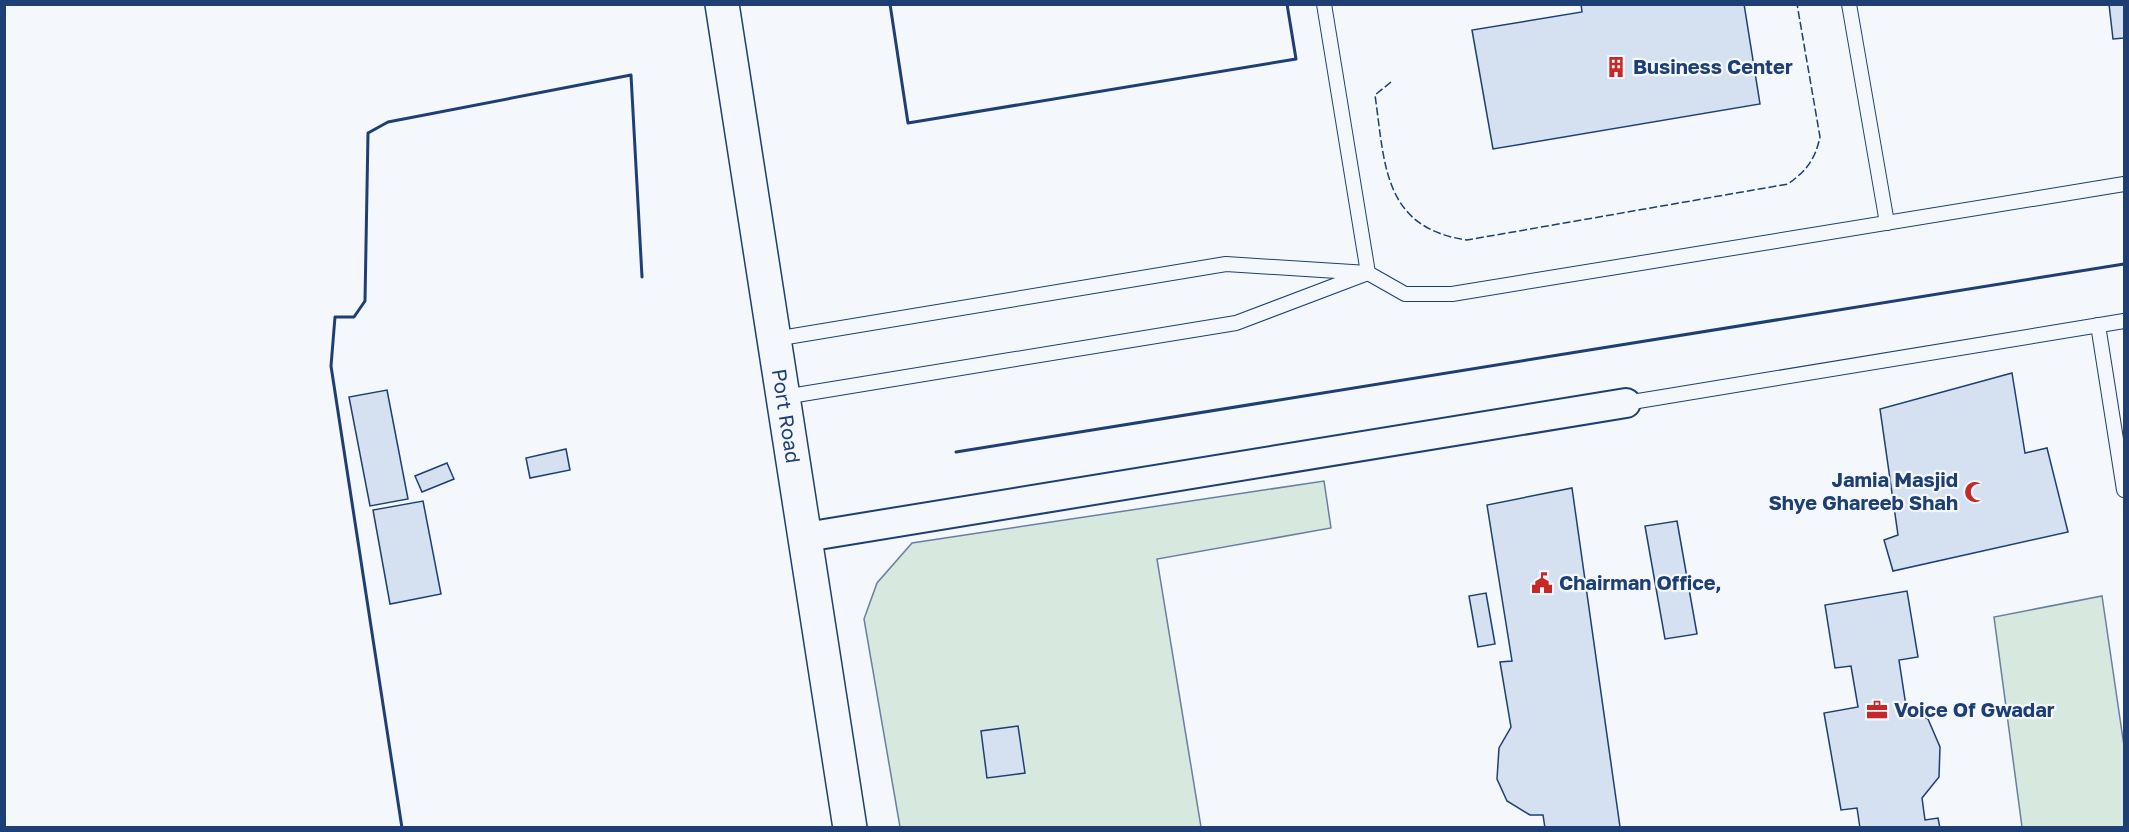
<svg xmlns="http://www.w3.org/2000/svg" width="2129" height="832" font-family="'Golos Text',sans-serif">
	<rect width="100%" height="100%" fill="#f4f7fb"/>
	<!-- green -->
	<g fill="#d7e8df" stroke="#687fa3" stroke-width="1.5">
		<polygon points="1324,481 1331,528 1157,559 1201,827 900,827 864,619 877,583 912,543"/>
		<polygon points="2102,596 2124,746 2124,827 2022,827 1994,617"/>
	</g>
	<!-- building -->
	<g fill="#d5e0f0" stroke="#1d3f73" stroke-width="1.5">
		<polygon points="1581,4 1744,4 1760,104 1493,149 1472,30 1582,12"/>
		<polygon points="2109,4 2124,4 2124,38 2113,39"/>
		<polygon points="2012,373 2025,453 2047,448 2068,532 1893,571 1884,540 1898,535 1880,409"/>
		<polygon points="387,390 408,499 370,506 349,397"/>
		<polygon points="566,449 570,470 530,478 526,458"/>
		<polygon points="447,463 454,479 422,492 415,476"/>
		<polygon points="1572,488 1620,827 1616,828 1545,828 1543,815 1530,815 1507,801 1497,779 1499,748 1511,727 1500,662 1512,661 1487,505"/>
		<polygon points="423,501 441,594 390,604 373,510"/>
		<polygon points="1677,521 1697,634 1665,639 1645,526"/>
		<polygon points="1907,591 1918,657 1899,660 1906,706 1928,719 1940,747 1939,777 1922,798 1925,820 1938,818 1940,828 1860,828 1857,808 1841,810 1824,713 1858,707 1851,666 1835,668 1825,605"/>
		<polygon points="1486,593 1495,644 1478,647 1469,596"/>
		<polygon points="1018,726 1025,773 987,778 981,731"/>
	</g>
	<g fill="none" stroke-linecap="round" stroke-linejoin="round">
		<defs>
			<g id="lane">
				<polyline points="1324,4 1368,273 1405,294 1452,294 2124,184"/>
				<polyline points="1849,4 1887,223"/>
				<polyline points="2098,325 2124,490"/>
				<polyline points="775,339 1226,264 1368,273 1236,323 784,397"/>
				<polyline points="1626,403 2124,321"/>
			</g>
			<polyline id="street" points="806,537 1626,403"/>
			<g id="primary">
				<path id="s1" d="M722 4 850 828"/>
			</g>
		</defs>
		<!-- lane casing -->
		<use href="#lane" stroke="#1d3f73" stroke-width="16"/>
		<!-- street casing -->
		<use href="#street" stroke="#1d3f73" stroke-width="32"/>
		<!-- primary casing -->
		<use href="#primary" stroke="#1d3f73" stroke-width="36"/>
		<!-- lane -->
		<use href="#lane" stroke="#f4f7fb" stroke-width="14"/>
		<!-- street -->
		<use href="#street" stroke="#f4f7fb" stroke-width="28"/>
		<!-- primary -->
		<use href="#primary" stroke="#f4f7fb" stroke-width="33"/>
		<!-- fence -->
		<path stroke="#1d3f73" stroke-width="1.5" stroke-dasharray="8 3" stroke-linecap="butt" d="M1391 82 1375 95C1385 165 1383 228 1467 240L1788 184C1806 171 1815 160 1820 137L1797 4"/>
		<!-- wall -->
		<g stroke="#1d3f73" stroke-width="3">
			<polyline points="890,4 908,123 1296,59 1287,4"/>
			<polyline points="956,452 2124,264"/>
			<polyline points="402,828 331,366 335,317 354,317 365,301 368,133 388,122 631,75 642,277"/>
		</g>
	</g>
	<!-- icons -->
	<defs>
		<symbol id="building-bare" viewBox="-9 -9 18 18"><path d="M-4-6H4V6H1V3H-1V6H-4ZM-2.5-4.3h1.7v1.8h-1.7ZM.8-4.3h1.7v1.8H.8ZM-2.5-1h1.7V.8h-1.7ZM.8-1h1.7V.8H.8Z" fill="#c62828" stroke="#f4f7fb" stroke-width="2.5" paint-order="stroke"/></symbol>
		<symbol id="mosque-bare" viewBox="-9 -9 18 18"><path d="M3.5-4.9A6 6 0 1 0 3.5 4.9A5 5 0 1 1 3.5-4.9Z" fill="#c62828" stroke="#f4f7fb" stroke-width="2.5" paint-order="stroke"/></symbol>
		<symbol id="civic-bare" viewBox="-9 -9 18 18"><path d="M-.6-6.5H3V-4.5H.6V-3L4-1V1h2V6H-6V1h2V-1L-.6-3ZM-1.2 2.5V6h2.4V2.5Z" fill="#c62828" stroke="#f4f7fb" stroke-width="2.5" paint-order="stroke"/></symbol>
		<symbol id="office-bare" viewBox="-9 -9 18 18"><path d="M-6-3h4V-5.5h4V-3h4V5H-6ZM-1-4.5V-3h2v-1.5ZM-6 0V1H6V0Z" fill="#c62828" stroke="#f4f7fb" stroke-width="2.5" paint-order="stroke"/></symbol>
	</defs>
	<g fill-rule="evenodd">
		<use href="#building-bare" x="1601" y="52" width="30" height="30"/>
		<use href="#mosque-bare" x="1960" y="477" width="30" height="30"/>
		<use href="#civic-bare" x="1527" y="568" width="30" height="30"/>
		<use href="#office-bare" x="1862" y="695" width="30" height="30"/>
	</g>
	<g text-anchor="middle" stroke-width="4.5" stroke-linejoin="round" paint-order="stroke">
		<!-- poi labels -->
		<g font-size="20" font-weight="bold" fill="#1d3f73" stroke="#f4f7fb" text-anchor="start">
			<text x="1633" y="74">Business Center</text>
			<text x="1958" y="487" text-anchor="end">Jamia Masjid<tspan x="1958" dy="23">Shye Ghareeb Shah</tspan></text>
			<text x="1559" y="590">Chairman Office,</text>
			<text x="1894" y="717">Voice Of Gwadar</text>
		</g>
		<!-- street labels -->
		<g font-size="20" fill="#1d3f73" stroke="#f4f7fb">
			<text dy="7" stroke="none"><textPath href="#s1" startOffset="417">Port Road</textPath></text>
		</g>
	</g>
	<!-- border -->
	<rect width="2129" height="832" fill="none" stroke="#1d3f73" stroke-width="12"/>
</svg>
